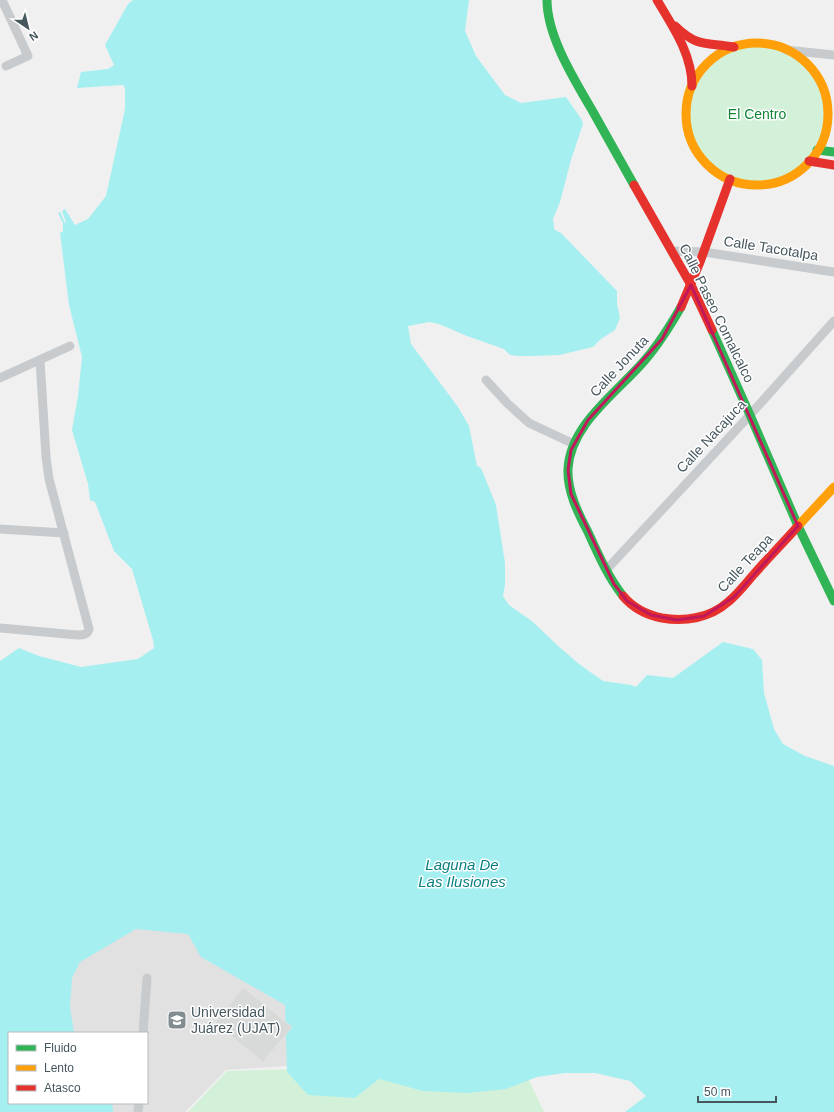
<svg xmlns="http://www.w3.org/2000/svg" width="834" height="1112" font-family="Helvetica,sans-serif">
	<rect width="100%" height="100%" fill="#f1f0f0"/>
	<!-- education -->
	<polygon fill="#e2e1e2" points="182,922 286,995 301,1065 226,1070 185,1112 98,1112 96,1103 147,1103 147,1033 60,1033 56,971 101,928"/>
	<!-- green -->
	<g fill="#d3f1d9">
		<circle cx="757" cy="114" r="71"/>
		<polygon points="305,1069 526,1074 544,1112 188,1112 227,1071"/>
	</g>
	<!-- water -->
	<polygon fill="#a5eff1" points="133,0 469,0 465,31 476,56 505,95 521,103 566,97 582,120 583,124 571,160 560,202 553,219 554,228 555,230 561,233 617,291 617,304 620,318 615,330 601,339 593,347 559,355 530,356 518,356 510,355 504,349 467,336 439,324 429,322 408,326 411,344 458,407 469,426 477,466 481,468 496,505 505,563 505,585 503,596 509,605 533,622 557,645 579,664 603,681 631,685 636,687 647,675 673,678 723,642 753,649 762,660 764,693 774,729 783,744 805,756 834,766 834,1112 625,1112 646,1096 630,1081 595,1073 565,1073 537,1077 506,1089 468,1093 423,1091 379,1079 355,1098 308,1095 287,1072 285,1005 201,957 188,934 136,929 80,962 72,978 70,1007 74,1033 9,1033 9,1103 112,1103 113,1112 0,1112 0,661 19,648 39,656 81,667 138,659 154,648 153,640 132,569 114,551 95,502 90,500 88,484 72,430 78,396 82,357 69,305 60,233 63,231 63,223 58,213 60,212 65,223 66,222 62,211 65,209 75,225 88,219 106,196 125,109 125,88 123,85 77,88 81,72 108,69 114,65 105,45 128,4"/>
	<!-- building -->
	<polygon fill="#d8d9d9" stroke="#e2e2e3" points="243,987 292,1027 263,1062 215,1023"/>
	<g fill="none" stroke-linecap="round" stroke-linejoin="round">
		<!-- street -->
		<g stroke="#c7cbcd" stroke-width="9">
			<polyline points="2,0 28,56 6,66"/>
			<polyline points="786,50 834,55"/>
			<polyline points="672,251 704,252 834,272"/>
			<polyline points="0,378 70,346"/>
			<polyline points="486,380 507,403 529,423 574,444"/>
			<polyline points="0,529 64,533"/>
			<polyline points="607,569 750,415 834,321"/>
			<path d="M0 628 77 635C83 635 87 635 89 629L49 479 46 457 40 360"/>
			<polyline points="143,1033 147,978"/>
			<polyline points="138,1112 139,1103"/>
		</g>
		<!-- fast -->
		<g stroke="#30b455" stroke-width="9">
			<path d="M547 0C547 36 574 79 592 110 606 135 620 160 634 185"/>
			<polyline points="817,150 834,152"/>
			<polyline points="712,330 750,415 798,526 834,601"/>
			<path d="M623 596C608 577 598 554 588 532 578 513 567 491 568 469 570 424 618 392 645 360 659 344 670 326 681 307"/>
		</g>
		<!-- slow -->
		<g stroke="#ff9f0a" stroke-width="9">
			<circle cx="757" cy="114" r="71"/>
			<polyline points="798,526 834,487"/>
		</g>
		<!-- jam -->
		<g stroke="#e5322d" stroke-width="9">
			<path d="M657 0C673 27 692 54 692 86"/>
			<path d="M675 26C698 48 706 42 734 47"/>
			<polyline points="809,161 834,165"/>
			<polyline points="634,185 691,285 712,330"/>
			<polyline points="681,307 700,262 730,179"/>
			<path d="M623 596C633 608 647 615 662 618 685 622 710 618 728 602 738 594 746 583 755 573 769 557 784 542 798 526"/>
		</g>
	</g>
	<!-- marked area -->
	<path fill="none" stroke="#c2185b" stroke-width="3" stroke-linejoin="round" d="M691 285 798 526 734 597 704 616 677 620 651 615 627 601 614 584 571 494 568 470 571 450 588 420 662 339Z"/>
	<!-- icons -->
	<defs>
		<symbol id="university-square" viewBox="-11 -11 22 22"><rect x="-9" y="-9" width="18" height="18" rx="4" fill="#828d91" stroke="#fff"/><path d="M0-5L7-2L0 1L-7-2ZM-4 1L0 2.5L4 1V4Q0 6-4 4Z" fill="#fff"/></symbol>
	</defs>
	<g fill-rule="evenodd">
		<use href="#university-square" x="166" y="1009" width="22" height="22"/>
	</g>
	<g text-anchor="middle" stroke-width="3" stroke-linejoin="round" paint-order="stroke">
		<!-- park labels -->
		<g font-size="14" fill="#128436" stroke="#fff">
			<text x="757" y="119">El Centro</text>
		</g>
		<!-- street labels -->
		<g font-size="14" fill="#46575e" stroke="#fff">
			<text transform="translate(771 248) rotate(9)" y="5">Calle Tacotalpa</text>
			<text transform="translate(717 313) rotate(64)" y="5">Calle Paseo Comalcalco</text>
			<text transform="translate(619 366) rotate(-47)" y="5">Calle Jonuta</text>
			<text transform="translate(711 436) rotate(-47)" y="5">Calle Nacajuca</text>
			<text transform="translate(745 563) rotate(-47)" y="5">Calle Teapa</text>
		</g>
		<!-- poi labels -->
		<g font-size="14" fill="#46575e" stroke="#fff" text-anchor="start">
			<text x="191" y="1017">Universidad<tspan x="191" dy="16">Juárez (UJAT)</tspan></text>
		</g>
		<!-- water labels -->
		<g font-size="15" font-style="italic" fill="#087f82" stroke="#fff">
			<text x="462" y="870">Laguna De<tspan x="462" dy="17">Las Ilusiones</tspan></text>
		</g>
	</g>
	<!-- legend -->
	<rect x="8" y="1032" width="140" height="72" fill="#ffffff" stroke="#b5bcbf"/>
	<rect x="16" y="1045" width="20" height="6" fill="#30b455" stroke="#b5bcbf"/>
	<text x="44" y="1052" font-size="12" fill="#46575e">Fluido</text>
	<rect x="16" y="1065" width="20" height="6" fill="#ff9f0a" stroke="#b5bcbf"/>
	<text x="44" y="1072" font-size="12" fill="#46575e">Lento</text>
	<rect x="16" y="1085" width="20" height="6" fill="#e5322d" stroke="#b5bcbf"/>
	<text x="44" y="1092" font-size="12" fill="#46575e">Atasco</text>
	<!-- north arrow -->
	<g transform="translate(28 28) rotate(145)" stroke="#ffffff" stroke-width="3" paint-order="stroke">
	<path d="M0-3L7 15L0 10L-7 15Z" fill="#46575e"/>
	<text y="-6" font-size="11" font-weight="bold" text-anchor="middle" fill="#46575e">N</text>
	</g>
	<!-- scale -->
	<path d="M698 1096v6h78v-6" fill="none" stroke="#46575e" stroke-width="2"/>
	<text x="704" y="1096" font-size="12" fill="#46575e" stroke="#ffffff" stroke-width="3" paint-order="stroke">50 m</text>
</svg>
